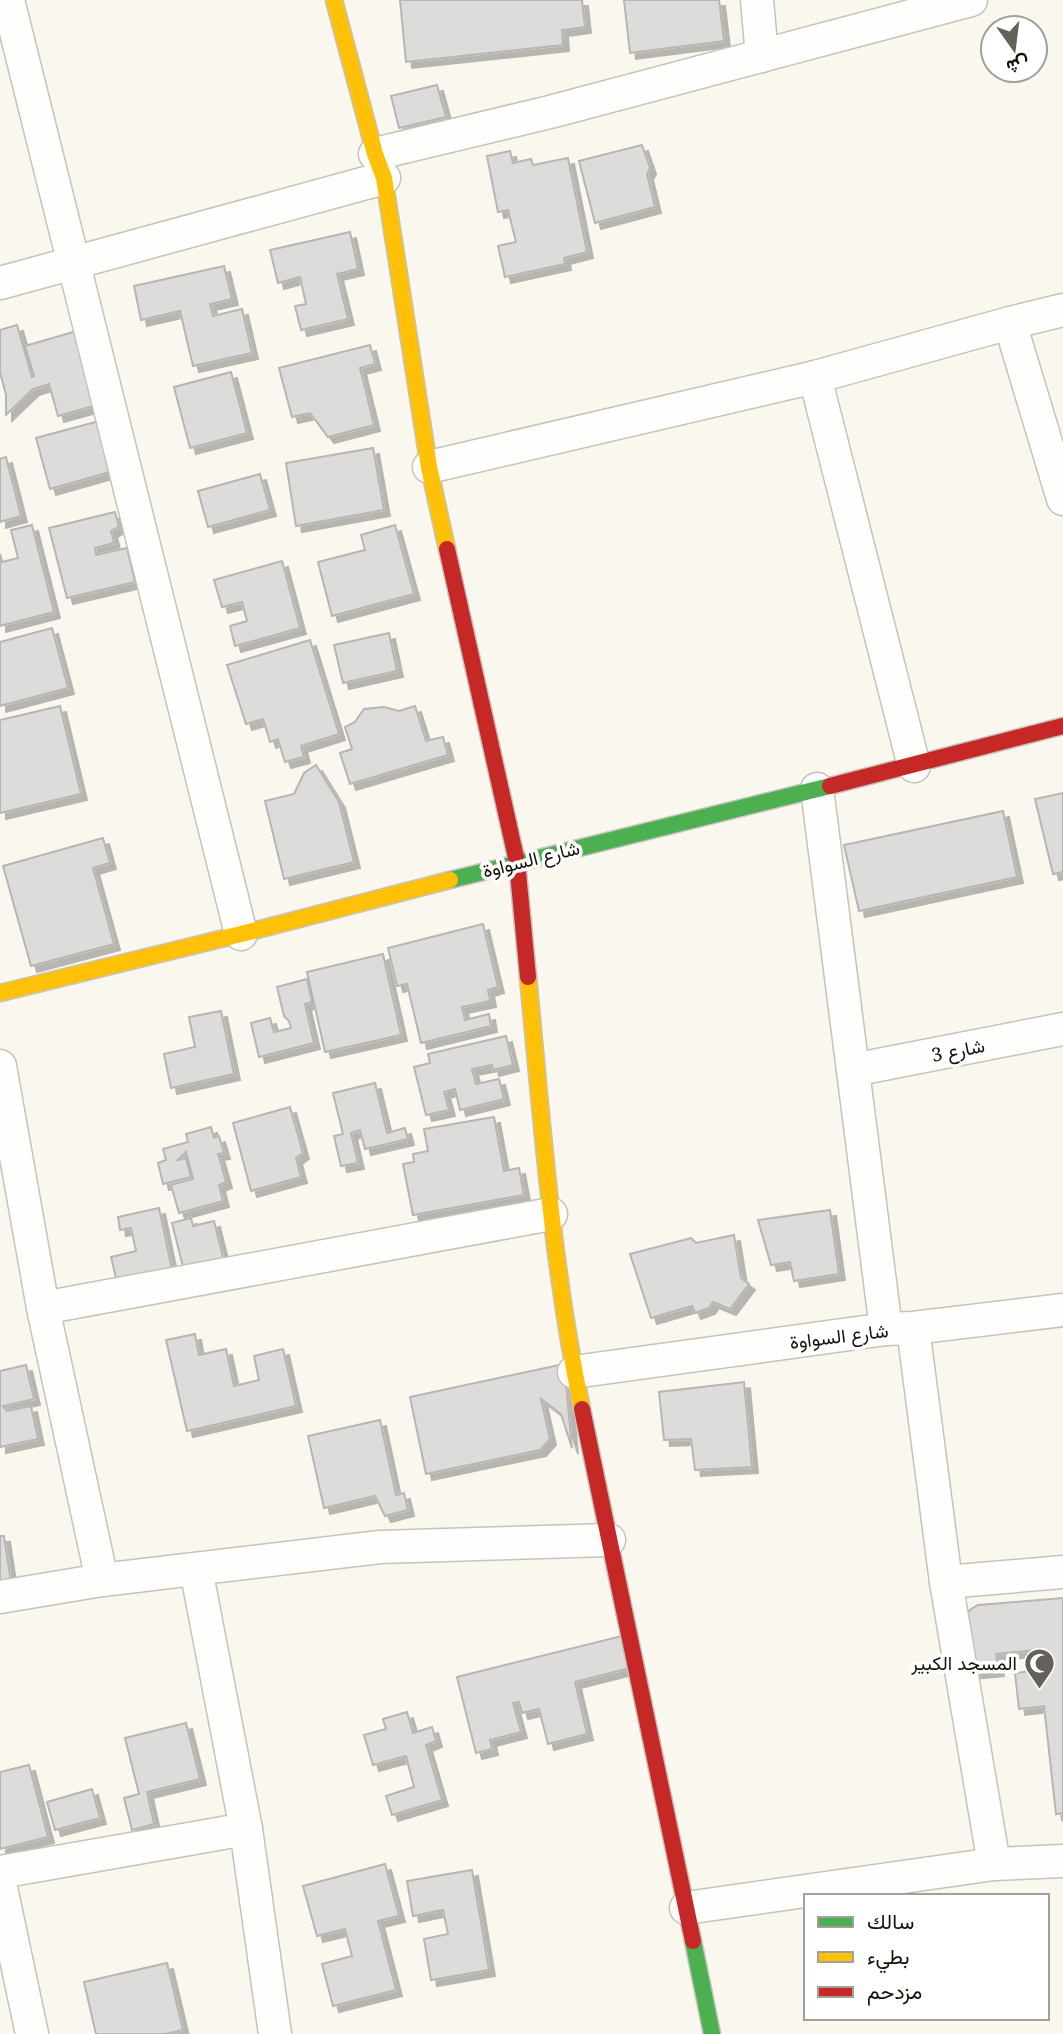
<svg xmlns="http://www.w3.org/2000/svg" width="1063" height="2034" font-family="'Noto Serif',Vazirmatn,serif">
	<defs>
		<filter id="shadow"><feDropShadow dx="6" dy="6" stdDeviation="0" flood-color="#0004"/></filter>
	</defs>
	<rect width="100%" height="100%" fill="#faf7ee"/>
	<!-- building -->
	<g fill="#dedbdb" stroke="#b8b5b5" stroke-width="2" filter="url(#shadow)">
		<polygon points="400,0 582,0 585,27 562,30 563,45 406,62"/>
		<polygon points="624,0 719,0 724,41 630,53"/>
		<polygon points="437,85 446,117 399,128 391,96"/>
		<polygon points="642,145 650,168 647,174 655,207 595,223 579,161"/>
		<polygon points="510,151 513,163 531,159 533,165 568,158 587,252 564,258 565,264 505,277 498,246 516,242 508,210 498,212 487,156"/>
		<polygon points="350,232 358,269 337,274 348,319 301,330 295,306 306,304 300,277 278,283 270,250"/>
		<polygon points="224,266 232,299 210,304 213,316 242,309 252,353 193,366 180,311 141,320 134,286"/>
		<polygon points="17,325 32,377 34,376 25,346 87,328 101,404 58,416 49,384 33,389 6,415 6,395 0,372 0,330"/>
		<polygon points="370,345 375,364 360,368 374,425 328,437 310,413 292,417 279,368"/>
		<polygon points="231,372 247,433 190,448 174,387"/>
		<polygon points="99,421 113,471 50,489 36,438"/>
		<polygon points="373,448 384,510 296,526 286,463"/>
		<polygon points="6,457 21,516 0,522 0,459"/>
		<polygon points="260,474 270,510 208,527 198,491"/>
		<polygon points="115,512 119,527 111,531 114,543 95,548 96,555 127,548 135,582 67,598 49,528"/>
		<polygon points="32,525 54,612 0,626 0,554 2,562 18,558 11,530"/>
		<polygon points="395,525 414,594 332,616 318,562 365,550 361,535"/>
		<polygon points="282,561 300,628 235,646 230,626 247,621 242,602 222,607 214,580"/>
		<polygon points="52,628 68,688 0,706 0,642"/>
		<polygon points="389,633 397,671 343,683 334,645"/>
		<polygon points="310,640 339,734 301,746 304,757 285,762 278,739 270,742 263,719 246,724 227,665"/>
		<polygon points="60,706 81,794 0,813 0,720"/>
		<polygon points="415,706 426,741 443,737 448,755 350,784 340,753 352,749 345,727 355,722 364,709 384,707 399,711"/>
		<polygon points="316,765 339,802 354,862 284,879 265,801 294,794 304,773"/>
		<polygon points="1063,793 1063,872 1053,874 1035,799"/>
		<polygon points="1003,811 1017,877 859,911 844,845"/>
		<polygon points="103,838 110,863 93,868 114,944 31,966 3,866"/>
		<polygon points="483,924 498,987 488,990 490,1001 462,1007 465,1020 489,1014 491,1026 421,1043 407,984 397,986 388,948"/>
		<polygon points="383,954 401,1035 325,1052 307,972"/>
		<polygon points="307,979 312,1002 305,1004 314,1043 259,1057 251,1023 270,1018 274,1032 291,1028 289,1021 284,1016 277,987"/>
		<polygon points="221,1011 234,1074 171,1088 164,1054 195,1047 189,1017"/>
		<polygon points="506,1036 513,1065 493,1070 492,1065 472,1069 476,1084 499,1079 504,1099 460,1110 455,1089 444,1092 449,1110 426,1115 414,1067 430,1063 428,1054"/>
		<polygon points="375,1083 387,1133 405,1128 408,1139 365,1149 360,1130 351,1133 358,1163 341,1166 334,1136 343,1134 333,1093"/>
		<polygon points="290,1107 303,1153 296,1158 301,1177 251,1191 233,1123"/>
		<polygon points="494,1117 504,1171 519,1168 524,1195 413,1215 403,1164 414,1162 413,1154 428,1151 424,1129"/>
		<polygon points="211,1127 214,1138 219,1136 224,1153 218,1154 226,1182 219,1185 223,1201 179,1213 171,1185 193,1179 186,1152 178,1160 186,1158 191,1177 163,1184 158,1163 166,1160 163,1149 188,1142 186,1134"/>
		<polygon points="159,1208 172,1270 117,1282 111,1257 136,1251 131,1228 120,1230 118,1217"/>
		<polygon points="830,1210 839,1274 794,1281 790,1262 771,1265 758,1220"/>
		<polygon points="191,1218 193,1226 214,1221 225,1265 185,1275 172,1223"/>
		<polygon points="734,1235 741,1278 749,1284 730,1309 713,1302 709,1308 695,1313 692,1306 651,1318 630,1254 691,1238 696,1243"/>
		<polygon points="195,1334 199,1355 226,1349 234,1386 259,1380 254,1356 283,1349 296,1406 187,1431 166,1340"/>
		<polygon points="564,1364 572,1448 561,1414 541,1399 550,1439 540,1450 426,1474 410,1397"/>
		<polygon points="26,1365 34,1399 3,1406 7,1411 31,1406 38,1439 0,1447 0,1371"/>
		<polygon points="744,1382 752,1467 695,1470 691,1439 664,1440 659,1392"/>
		<polygon points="380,1420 396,1495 404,1493 408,1510 385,1516 375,1496 324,1508 308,1436"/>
		<polygon points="0,1536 4,1536 11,1582 0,1584"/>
		<polygon points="1063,1598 1063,1813 1056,1814 1044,1706 1019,1709 1015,1673 1039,1670 1036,1650 996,1654 998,1670 969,1673 966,1614 971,1609 978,1605"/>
		<polygon points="622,1636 630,1668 575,1682 587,1734 548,1744 539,1709 522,1713 519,1702 513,1703 521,1732 490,1740 492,1749 476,1753 457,1677"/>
		<polygon points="407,1712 413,1733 432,1727 436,1741 426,1745 442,1800 392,1815 386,1796 414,1787 406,1756 373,1765 364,1735 386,1729 383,1719"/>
		<polygon points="186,1723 200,1779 147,1792 154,1824 132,1830 124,1798 139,1794 125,1738"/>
		<polygon points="29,1765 48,1837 0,1849 0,1772"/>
		<polygon points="92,1789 100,1818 55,1830 47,1802"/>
		<polygon points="385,1864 399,1916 378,1921 396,1990 333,2006 322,1964 352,1956 345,1929 317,1936 303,1886"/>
		<polygon points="472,1870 489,1970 431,1980 424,1939 448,1934 443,1910 413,1916 407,1881"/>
		<polygon points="167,1963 183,2030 166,2034 96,2034 84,1982"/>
	</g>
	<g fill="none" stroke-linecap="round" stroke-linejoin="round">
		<defs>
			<g id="street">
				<polyline points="8,0 241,934"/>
				<polyline points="757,0 762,56"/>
				<polyline points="375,154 550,112 971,0"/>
				<polyline points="0,283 384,178"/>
				<polyline points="1010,323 1063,499"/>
				<polyline points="815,377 914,766"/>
				<polyline points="429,467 815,377 1010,323 1063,310"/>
				<polyline points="817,789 886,1329"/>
				<polyline points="0,1066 43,1308 102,1580"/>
				<polyline points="853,1070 1063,1029"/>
				<polyline points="43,1308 551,1214"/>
				<polyline points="913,1328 946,1582 994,1864"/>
				<polyline points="574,1372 886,1329 913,1328 1063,1310"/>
				<polyline points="196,1569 246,1829 275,2034"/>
				<polyline points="946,1582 1063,1572"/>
				<polyline points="0,1597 102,1580 380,1547 609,1540"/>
				<polyline points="0,1872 246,1829"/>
				<polyline points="0,1883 32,2034"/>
				<polyline points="686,1908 994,1864 1063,1861"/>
			</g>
			<g id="fast">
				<polyline points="450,880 830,786"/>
				<polyline points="693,1941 712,2034"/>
			</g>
			<g id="slow">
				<polyline points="334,0 375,154 384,178 429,467 447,549"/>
				<path d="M528 977C542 1121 552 1267 582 1409"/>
				<polyline points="0,993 241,934 450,880"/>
			</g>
			<g id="jam">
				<polyline points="447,549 517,862 528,977"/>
				<polyline points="830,786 1063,726"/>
				<polyline points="582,1409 693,1941"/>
			</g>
		</defs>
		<!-- street casing -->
		<use href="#street" stroke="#c6c3ba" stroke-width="35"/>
		<!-- fast casing -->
		<use href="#fast" stroke="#c6c3ba" stroke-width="19"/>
		<!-- slow casing -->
		<use href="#slow" stroke="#c6c3ba" stroke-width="19"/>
		<!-- jam casing -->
		<use href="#jam" stroke="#c6c3ba" stroke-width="19"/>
		<!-- street -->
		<use href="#street" stroke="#fefefc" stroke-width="32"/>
		<!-- fast -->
		<use href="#fast" stroke="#4caf50" stroke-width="16"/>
		<!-- slow -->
		<use href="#slow" stroke="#ffc107" stroke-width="16"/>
		<!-- jam -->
		<use href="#jam" stroke="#c62828" stroke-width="16"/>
	</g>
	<!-- icons -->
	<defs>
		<symbol id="mosque-pin" viewBox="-11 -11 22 30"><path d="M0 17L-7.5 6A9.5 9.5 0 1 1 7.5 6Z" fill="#646258" stroke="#fff"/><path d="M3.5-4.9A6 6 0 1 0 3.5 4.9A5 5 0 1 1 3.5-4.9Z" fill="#fff"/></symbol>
	</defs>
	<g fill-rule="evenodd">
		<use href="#mosque-pin" x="1022" y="1646" width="35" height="47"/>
	</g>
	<g text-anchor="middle" stroke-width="7" stroke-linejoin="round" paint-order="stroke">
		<!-- street labels -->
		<g font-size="19" fill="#141108" stroke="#fff">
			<text transform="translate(531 859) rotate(-14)" y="7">شارع السواوة</text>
			<text transform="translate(958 1050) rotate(-11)" y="7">شارع 3</text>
			<text transform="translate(839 1336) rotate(-7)" y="7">شارع السواوة</text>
		</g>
		<!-- poi labels -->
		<g font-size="19" fill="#141108" stroke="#fff" text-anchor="end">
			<text x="1017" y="1670">المسجد الكبير</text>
		</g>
	</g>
	<!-- legend -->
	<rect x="804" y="1894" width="245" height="126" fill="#ffffff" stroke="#a1a09c" stroke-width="2"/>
	<rect x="818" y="1917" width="35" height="10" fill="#4caf50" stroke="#a1a09c" stroke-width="2"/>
	<text x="867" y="1929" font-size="21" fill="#141108">سالك</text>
	<rect x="818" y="1952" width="35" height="10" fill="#ffc107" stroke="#a1a09c" stroke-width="2"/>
	<text x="867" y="1964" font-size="21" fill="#141108">بطيء</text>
	<rect x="818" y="1987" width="35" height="10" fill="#c62828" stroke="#a1a09c" stroke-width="2"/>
	<text x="867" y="1999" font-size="21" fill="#141108">مزدحم</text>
	<!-- north arrow -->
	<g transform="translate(1014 49) rotate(166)"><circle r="33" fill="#ffffff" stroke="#a1a09c" stroke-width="2"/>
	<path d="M0-5L12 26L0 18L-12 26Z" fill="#646258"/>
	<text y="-10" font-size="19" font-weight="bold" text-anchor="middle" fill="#141108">ش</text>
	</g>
</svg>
